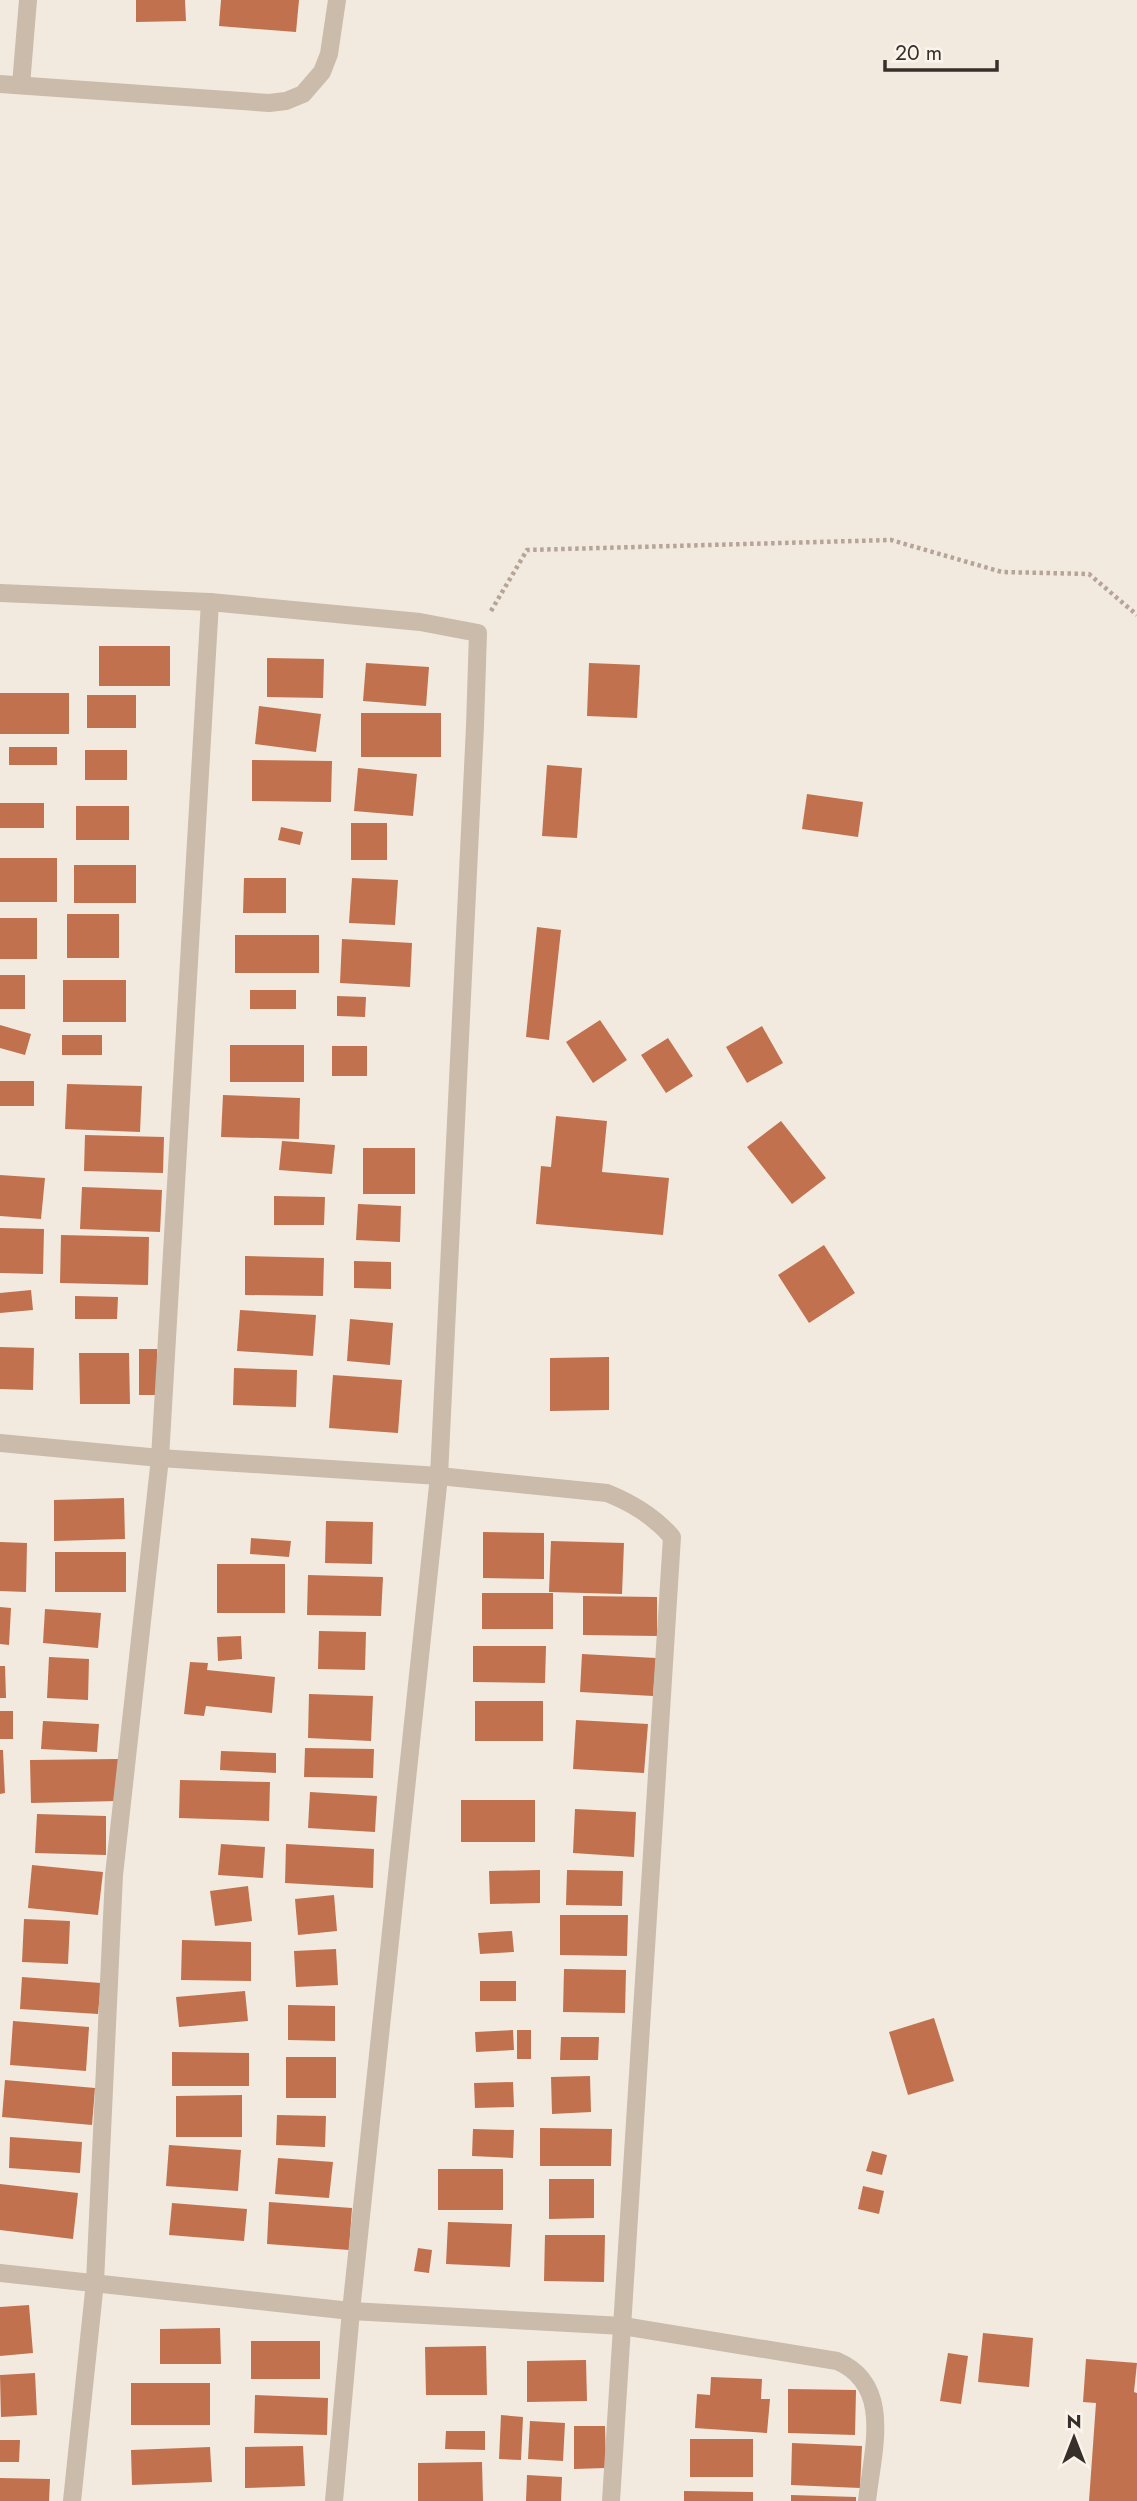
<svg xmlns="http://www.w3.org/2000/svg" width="1137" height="2501" font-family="Jost,sans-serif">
	<rect width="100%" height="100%" fill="#f2eadf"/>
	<!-- building -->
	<g fill="#c1714e">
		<polygon points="136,0 185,0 186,21 136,22"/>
		<polygon points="221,0 299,0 296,32 219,26"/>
		<rect x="99" y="646" width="71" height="40"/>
		<polygon points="267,658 324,659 323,698 267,697"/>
		<polygon points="366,663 429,667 426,706 363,701"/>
		<polygon points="589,663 640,665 637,718 587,716"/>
		<rect x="0" y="693" width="69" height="41"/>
		<rect x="87" y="695" width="49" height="33"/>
		<polygon points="259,706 321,714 316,752 255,744"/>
		<rect x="361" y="713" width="80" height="44"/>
		<rect x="9" y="747" width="48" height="18"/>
		<rect x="85" y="750" width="42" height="30"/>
		<polygon points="252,760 332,761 331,802 252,801"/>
		<polygon points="547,765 582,768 577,838 542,836"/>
		<polygon points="358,768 417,774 413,816 354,811"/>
		<polygon points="807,794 863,802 858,837 802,829"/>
		<rect x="0" y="803" width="44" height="25"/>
		<rect x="76" y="806" width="53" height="34"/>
		<rect x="351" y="823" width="36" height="37"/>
		<polygon points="281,827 303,832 300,845 278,840"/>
		<rect x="0" y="858" width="57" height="44"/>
		<rect x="74" y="865" width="62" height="38"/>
		<polygon points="244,878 286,878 286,913 243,913"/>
		<polygon points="352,878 398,880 395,925 349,923"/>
		<rect x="67" y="914" width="52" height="44"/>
		<rect x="0" y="918" width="37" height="41"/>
		<polygon points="537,927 561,930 549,1040 526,1037"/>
		<rect x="235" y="935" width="84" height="38"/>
		<polygon points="342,939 412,943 410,987 340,983"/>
		<rect x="0" y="975" width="25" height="34"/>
		<rect x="63" y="980" width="63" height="42"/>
		<rect x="250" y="990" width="46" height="19"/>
		<polygon points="337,996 366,997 365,1017 337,1016"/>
		<polygon points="600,1020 627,1060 593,1083 566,1042"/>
		<polygon points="0,1025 31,1034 25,1055 0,1048"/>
		<polygon points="762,1026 783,1063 747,1083 726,1047"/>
		<rect x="62" y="1035" width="40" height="20"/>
		<polygon points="668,1038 693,1076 666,1093 641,1055"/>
		<rect x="230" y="1045" width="74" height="37"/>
		<rect x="332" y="1046" width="35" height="30"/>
		<rect x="0" y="1081" width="34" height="25"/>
		<polygon points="67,1084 142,1086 140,1132 65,1129"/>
		<polygon points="223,1095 300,1098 299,1139 221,1137"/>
		<polygon points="556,1116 607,1121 602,1172 669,1178 663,1235 536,1224 541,1166 551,1167"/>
		<polygon points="781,1121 826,1178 792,1204 747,1147"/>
		<polygon points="85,1135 164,1137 163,1173 84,1171"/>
		<polygon points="282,1141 335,1145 332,1174 279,1170"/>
		<rect x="363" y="1148" width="52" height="46"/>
		<polygon points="0,1175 45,1178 41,1219 0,1216"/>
		<polygon points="82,1187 162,1190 160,1232 80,1229"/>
		<polygon points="274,1196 325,1197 324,1225 274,1225"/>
		<polygon points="358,1204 401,1206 400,1242 356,1240"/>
		<polygon points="0,1228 44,1229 43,1274 0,1273"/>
		<polygon points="61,1235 149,1237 148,1285 60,1283"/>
		<polygon points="824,1245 855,1293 809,1323 778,1275"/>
		<polygon points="245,1256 324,1258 323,1296 245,1295"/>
		<polygon points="354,1261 391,1262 391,1289 354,1288"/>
		<polygon points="31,1290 33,1310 0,1313 0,1293"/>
		<polygon points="75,1296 118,1297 117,1319 75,1319"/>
		<polygon points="240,1310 316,1315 313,1356 237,1351"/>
		<polygon points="350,1319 393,1323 390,1365 347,1361"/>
		<polygon points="0,1347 34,1348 33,1390 0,1389"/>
		<rect x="139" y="1349" width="18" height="46"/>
		<polygon points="79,1353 129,1353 130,1404 80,1404"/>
		<polygon points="609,1357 609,1410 550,1411 550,1358"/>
		<polygon points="234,1368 297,1370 296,1407 233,1405"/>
		<polygon points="333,1375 402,1380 398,1433 329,1428"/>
		<polygon points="124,1498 125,1539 54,1541 54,1500"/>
		<polygon points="326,1521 373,1522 372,1564 325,1563"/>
		<polygon points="483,1532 544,1533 544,1579 483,1578"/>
		<polygon points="251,1538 291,1541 289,1557 250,1554"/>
		<polygon points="551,1541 624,1543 622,1594 549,1592"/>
		<polygon points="0,1542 27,1543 26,1592 0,1591"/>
		<rect x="55" y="1552" width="71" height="40"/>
		<rect x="217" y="1564" width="68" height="49"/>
		<polygon points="308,1575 383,1577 381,1616 307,1615"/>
		<rect x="482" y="1593" width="71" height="36"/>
		<polygon points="583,1596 657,1597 657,1636 583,1635"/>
		<polygon points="0,1607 11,1608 9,1645 0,1644"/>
		<polygon points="45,1609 101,1613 98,1648 43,1643"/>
		<polygon points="319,1631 366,1632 365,1670 318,1669"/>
		<polygon points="241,1636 242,1659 218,1661 217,1637"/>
		<polygon points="473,1646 546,1646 545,1683 473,1682"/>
		<polygon points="582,1654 656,1658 653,1696 580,1692"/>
		<polygon points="49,1657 89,1659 88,1700 47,1698"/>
		<polygon points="190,1662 208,1663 207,1670 275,1677 272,1713 206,1706 204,1716 184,1714"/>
		<polygon points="0,1666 5,1666 6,1698 0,1698"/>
		<polygon points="309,1694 373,1696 371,1741 308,1738"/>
		<rect x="475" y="1701" width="68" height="40"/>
		<rect x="0" y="1711" width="13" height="28"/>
		<polygon points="576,1720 648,1724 644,1773 573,1769"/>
		<polygon points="43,1721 99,1724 97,1752 41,1749"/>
		<polygon points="305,1748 374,1749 373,1778 304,1777"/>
		<polygon points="0,1750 3,1750 5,1793 0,1794"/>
		<polygon points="221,1751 276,1753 276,1773 220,1770"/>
		<polygon points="118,1759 118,1801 31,1803 30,1760"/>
		<polygon points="180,1780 270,1782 269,1821 179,1818"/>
		<polygon points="310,1792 377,1796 375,1832 308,1828"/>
		<rect x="461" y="1800" width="74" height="42"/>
		<polygon points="575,1809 636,1812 634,1857 573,1853"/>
		<polygon points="37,1814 106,1816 106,1855 35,1853"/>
		<polygon points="221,1844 265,1847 263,1878 218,1875"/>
		<polygon points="286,1844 374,1849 373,1888 285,1883"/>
		<polygon points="32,1865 103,1872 98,1915 28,1908"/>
		<polygon points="540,1870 540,1903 490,1904 489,1871"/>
		<polygon points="567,1870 623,1871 622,1906 566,1905"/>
		<polygon points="248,1886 252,1921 215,1926 210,1891"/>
		<polygon points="334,1895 337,1931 298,1935 295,1899"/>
		<polygon points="560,1915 628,1915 627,1956 560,1955"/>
		<polygon points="24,1919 70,1921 68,1964 22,1962"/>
		<polygon points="512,1931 514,1952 480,1954 478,1933"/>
		<polygon points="182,1940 251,1942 251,1981 181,1980"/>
		<polygon points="336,1949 338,1985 296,1987 294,1951"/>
		<polygon points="564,1969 626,1970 625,2013 563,2012"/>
		<polygon points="22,1977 101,1983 98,2014 20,2009"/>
		<rect x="480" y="1981" width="36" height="20"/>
		<polygon points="245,1991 248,2021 179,2027 176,1997"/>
		<polygon points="288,2005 335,2006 335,2041 288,2040"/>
		<polygon points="934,2018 954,2081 908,2095 889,2032"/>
		<polygon points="13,2021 89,2027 86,2071 10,2065"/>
		<polygon points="513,2030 514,2050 476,2052 475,2032"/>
		<rect x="517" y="2030" width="14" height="29"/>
		<polygon points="561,2037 599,2037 598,2060 560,2060"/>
		<polygon points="172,2052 249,2053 249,2086 172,2086"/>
		<rect x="286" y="2057" width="50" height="41"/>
		<polygon points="590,2076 591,2112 552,2114 551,2077"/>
		<polygon points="5,2080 95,2088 92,2125 2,2117"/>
		<polygon points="513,2082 514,2107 475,2108 474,2083"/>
		<polygon points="242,2095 242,2137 176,2137 176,2096"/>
		<polygon points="277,2115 326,2116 325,2147 276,2145"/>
		<polygon points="540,2128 612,2129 611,2166 540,2166"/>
		<polygon points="473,2129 514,2130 513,2158 472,2156"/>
		<polygon points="10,2137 82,2142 80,2173 9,2168"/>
		<polygon points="169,2145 241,2150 238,2191 166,2186"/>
		<polygon points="872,2151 887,2155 882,2175 866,2171"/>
		<polygon points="278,2158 333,2162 329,2198 275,2194"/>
		<rect x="438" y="2169" width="65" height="41"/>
		<polygon points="549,2179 594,2179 594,2218 549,2219"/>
		<polygon points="0,2184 78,2193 73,2239 0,2230"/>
		<polygon points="863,2186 884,2191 879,2214 858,2209"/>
		<polygon points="269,2202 352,2208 349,2250 267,2244"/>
		<polygon points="172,2203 247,2209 244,2241 169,2235"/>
		<polygon points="448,2222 512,2224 510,2267 446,2264"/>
		<polygon points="545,2235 605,2235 604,2282 544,2281"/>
		<polygon points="418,2248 432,2250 429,2273 414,2271"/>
		<polygon points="29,2305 33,2353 0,2356 0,2307"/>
		<polygon points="220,2328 221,2364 160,2364 160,2329"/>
		<polygon points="983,2333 1033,2338 1029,2387 978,2382"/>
		<rect x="251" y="2341" width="69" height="38"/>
		<polygon points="486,2346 487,2395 426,2395 425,2347"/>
		<polygon points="948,2353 968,2356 961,2404 940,2401"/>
		<polygon points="1086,2359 1137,2363 1134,2392 1137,2393 1137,2501 1089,2501 1096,2403 1083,2402"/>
		<polygon points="586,2360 587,2401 527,2402 527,2361"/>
		<polygon points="35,2373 37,2415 1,2417 0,2375"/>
		<polygon points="711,2377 762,2379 761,2399 770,2399 767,2433 695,2428 697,2394 710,2395"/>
		<rect x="131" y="2383" width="79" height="42"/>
		<polygon points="788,2389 856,2390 855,2435 788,2433"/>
		<polygon points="255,2395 328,2398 327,2435 254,2433"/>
		<polygon points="501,2415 523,2417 521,2460 499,2459"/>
		<polygon points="530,2421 565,2423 563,2461 528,2459"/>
		<polygon points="574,2426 605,2426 606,2468 574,2469"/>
		<polygon points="446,2431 485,2431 485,2450 445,2449"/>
		<rect x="690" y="2439" width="63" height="38"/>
		<polygon points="0,2440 20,2440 19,2462 0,2462"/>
		<polygon points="792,2443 862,2446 860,2488 791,2485"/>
		<polygon points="303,2446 305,2486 245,2488 245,2447"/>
		<polygon points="210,2447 212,2482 132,2485 131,2450"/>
		<polygon points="482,2462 483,2501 418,2501 418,2463"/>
		<polygon points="527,2475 562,2477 561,2501 526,2501"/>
		<polygon points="0,2478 50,2479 49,2501 0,2501"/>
		<polygon points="684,2491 753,2492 753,2501 684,2501"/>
		<polygon points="791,2495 856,2497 856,2501 791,2501"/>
	</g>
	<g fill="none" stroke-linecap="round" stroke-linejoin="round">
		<!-- path -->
		<polyline stroke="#b6a596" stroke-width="4.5" stroke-dasharray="3.5 3.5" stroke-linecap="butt" points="491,611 527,550 891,540 1002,572 1089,574 1137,615"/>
		<!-- minor -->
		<g stroke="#cabbab" stroke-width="18">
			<polyline points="0,84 269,103 286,101 303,94 322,72 329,54 337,0"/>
			<polyline points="21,85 28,0"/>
			<polyline points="0,593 210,602 420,622 478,633 475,726 439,1476 351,2311 334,2501"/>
			<path d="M0 1443 160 1458 439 1476 607 1493C632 1503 654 1516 672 1537L611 2501"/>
			<path d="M0 2273 351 2311 623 2326 837 2361C894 2385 872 2453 867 2501"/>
			<polyline points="72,2501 95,2282 114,1875 160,1458 210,602"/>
		</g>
	</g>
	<!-- north arrow -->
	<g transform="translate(1074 2438)" stroke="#faf4ec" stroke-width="5" paint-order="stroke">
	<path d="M0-5L12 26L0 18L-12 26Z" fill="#382f2a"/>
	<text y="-10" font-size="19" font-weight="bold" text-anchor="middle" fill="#382f2a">N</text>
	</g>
	<!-- scale -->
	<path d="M885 60v10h112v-10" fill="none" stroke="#382f2a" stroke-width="3.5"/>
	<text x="895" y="60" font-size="21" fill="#382f2a" stroke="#faf4ec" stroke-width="5" paint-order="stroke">20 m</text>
</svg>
